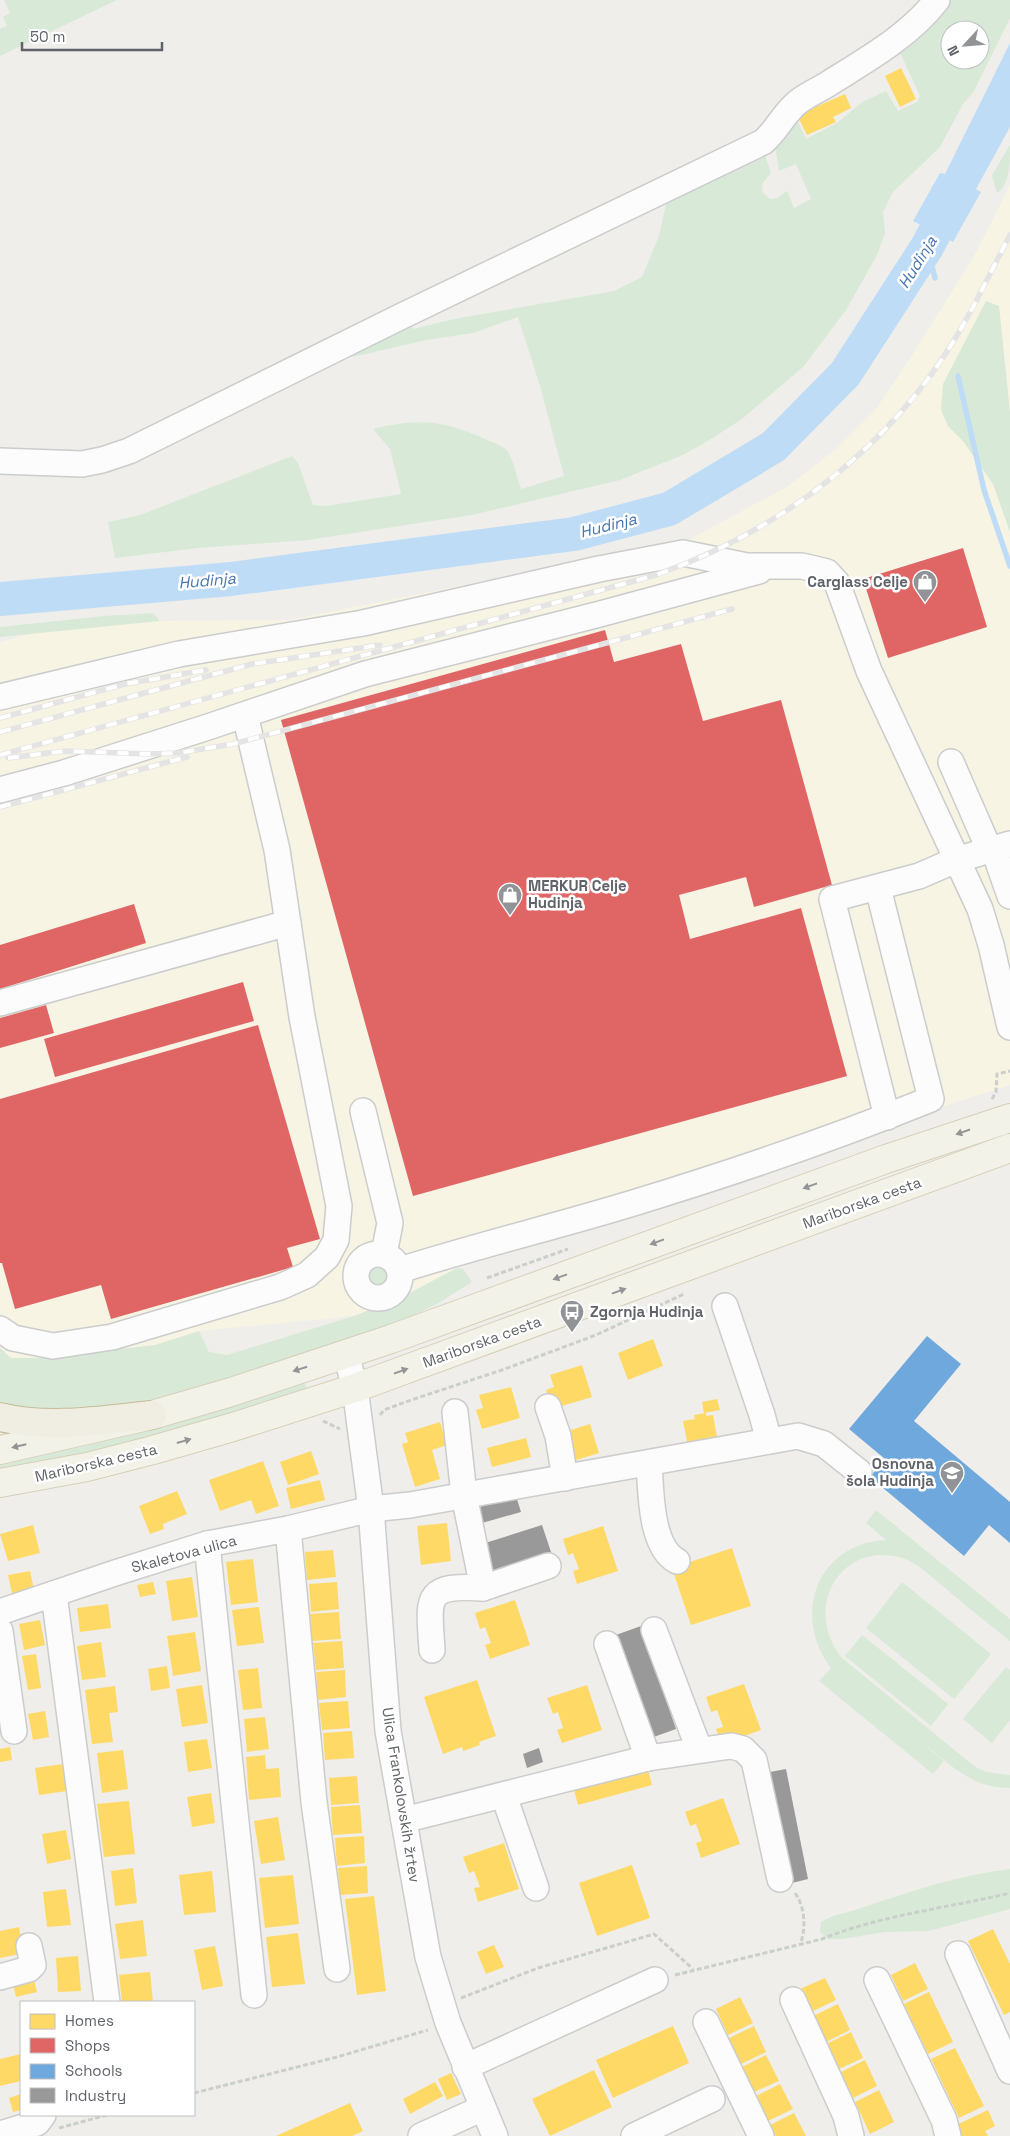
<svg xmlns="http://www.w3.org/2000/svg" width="1010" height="2136" font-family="'Space Grotesk',sans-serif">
	<rect width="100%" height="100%" fill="#efeeea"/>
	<!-- commercial -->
	<polygon fill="#f7f4e4" points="1010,185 1010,1085 454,1261 457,1268 398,1299 354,1316 199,1331 155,1345 105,1352 42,1358 11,1358 0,1348 0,642 34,633 150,621 289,620 688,540 787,487 836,449 876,409 911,357 974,256"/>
	<!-- green -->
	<g fill="#d8ead7" fill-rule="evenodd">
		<polygon points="4,0 117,0 0,56 0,29 7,26 3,17 10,13"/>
		<path d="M942 0H1010V18L974 91 963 104 940 147 893 192 883 212 885 233 877 255 846 310 804 366 742 419 711 439 683 455 620 480 472 515 308 540 198 548 115 558 108 522 140 515 292 456 298 463 313 505 326 506 401 494 390 449 373 429C418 418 443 420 485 439 492 442 504 446 508 452 514 462 517 478 521 489L564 476 540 386 518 317 473 333 426 340 353 357 350 347 406 320 413 329 454 319 614 291 642 277 659 236 668 195 759 149 765 155 771 173 762 184 763 193 770 199 777 198 787 191 794 208 811 199 796 164 779 171 774 140 793 111 806 139 837 123 862 102 886 91 898 111 917 102 920 96 896 44ZM950 30H980V60H950Z"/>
		<path d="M1010 145C1010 162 1010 185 997 193L992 175Z"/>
		<polygon points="986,301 999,306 1010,412 1010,532 993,484 963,441 948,426 941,410 943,384"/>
		<polygon points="153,613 160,621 0,637 0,627 104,616"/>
		<circle cx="379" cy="1275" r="13"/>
		<polygon points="457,1268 463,1269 472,1282 437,1304 386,1328 159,1402 123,1407 0,1412 0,1348 11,1358 42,1358 155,1345 199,1331 209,1352 227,1355 354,1316 398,1299"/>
		<polygon points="304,1382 309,1392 151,1439 0,1473 0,1462 85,1446 148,1429"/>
		<path d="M876 1510 1010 1619V1641C988 1624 967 1606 945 1588 932 1578 919 1563 902 1558 840 1540 802 1609 842 1658L974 1766 986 1772 1010 1775V1788C969 1788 950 1763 920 1741L944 1761 933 1774 819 1681 831 1668C791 1616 817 1543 886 1540L866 1523Z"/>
		<polygon points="902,1582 991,1654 954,1699 866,1628"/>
		<polygon points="862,1635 948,1704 931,1726 845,1656"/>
		<polygon points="1006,1667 1010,1670 1010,1720 992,1743 963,1719"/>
		<path d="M1010 1869V1909L929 1931 885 1932 842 1939H828L820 1932 821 1922C835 1913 849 1913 864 1907 912 1891 959 1875 1010 1869Z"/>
	</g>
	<!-- water -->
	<polygon fill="#bfdcf7" points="1010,43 1010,127 976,189 981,192 953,242 913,221 940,173 945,174"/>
	<!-- homes -->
	<g fill="#ffd966">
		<polygon points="901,68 916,99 900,107 885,76"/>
		<polygon points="845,94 851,108 833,117 836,122 807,135 797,115"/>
		<polygon points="653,1339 663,1366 628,1380 618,1353"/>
		<polygon points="582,1365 592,1397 552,1409 546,1390 554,1387 550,1375"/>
		<polygon points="511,1387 520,1418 482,1429 476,1410 483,1408 479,1395"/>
		<polygon points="717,1399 720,1410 704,1413 702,1402"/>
		<polygon points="706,1413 706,1416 713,1415 717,1437 687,1442 683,1421 695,1419 694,1415"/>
		<polygon points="440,1422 447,1445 432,1450 440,1479 415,1487 402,1444 408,1442 405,1433"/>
		<polygon points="590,1424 599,1453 570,1462 561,1433"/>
		<polygon points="526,1438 531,1457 492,1467 487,1448"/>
		<polygon points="311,1451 319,1474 288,1485 280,1462"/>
		<polygon points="263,1461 279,1506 256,1514 251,1500 220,1511 209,1480"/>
		<polygon points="320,1480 325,1500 291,1509 286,1488"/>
		<polygon points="177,1491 187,1514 163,1524 164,1529 150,1534 139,1506"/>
		<polygon points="447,1523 451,1561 421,1565 417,1526"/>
		<polygon points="33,1525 40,1553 8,1561 0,1534"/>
		<polygon points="603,1526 618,1571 577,1584 573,1571 579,1569 573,1553 568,1555 563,1539"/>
		<polygon points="732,1548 751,1606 691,1625 672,1568"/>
		<polygon points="333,1550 336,1577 307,1580 305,1552"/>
		<polygon points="253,1559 258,1602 231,1605 226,1562"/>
		<polygon points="30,1571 35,1594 13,1598 8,1575"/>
		<polygon points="192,1577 198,1617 172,1621 166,1581"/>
		<polygon points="153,1582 156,1594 140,1597 137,1585"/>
		<polygon points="337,1582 339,1609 311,1612 309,1584"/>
		<polygon points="515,1600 530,1645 490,1659 485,1645 491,1643 485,1627 480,1629 475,1613"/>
		<polygon points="108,1604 111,1628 80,1632 77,1608"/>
		<polygon points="259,1607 264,1643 237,1646 232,1610"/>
		<polygon points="339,1612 341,1639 312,1641 310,1614"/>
		<polygon points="40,1620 45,1645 24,1650 19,1624"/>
		<polygon points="195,1632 201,1671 173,1676 167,1636"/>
		<polygon points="342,1641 344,1668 316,1670 313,1643"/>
		<polygon points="101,1642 106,1677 82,1680 77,1646"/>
		<polygon points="36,1654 41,1688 28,1690 22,1656"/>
		<polygon points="167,1666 170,1688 151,1691 148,1669"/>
		<polygon points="258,1668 262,1708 243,1710 238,1670"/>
		<polygon points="345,1670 346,1697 318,1700 316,1672"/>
		<polygon points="477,1680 496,1736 479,1742 480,1745 463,1751 462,1747 443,1754 424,1697"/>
		<polygon points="744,1684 761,1730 722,1744 716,1729 723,1727 717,1710 711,1712 706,1697"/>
		<polygon points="202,1685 208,1723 182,1727 176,1689"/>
		<polygon points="587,1685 602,1730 562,1743 557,1730 563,1728 558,1712 553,1714 547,1698"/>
		<polygon points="115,1686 118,1712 109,1713 113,1742 92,1744 85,1690"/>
		<polygon points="348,1701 350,1728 322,1730 319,1703"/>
		<polygon points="45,1711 49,1737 33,1740 28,1714"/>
		<polygon points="265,1717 269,1749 247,1752 244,1719"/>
		<polygon points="352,1731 354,1758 325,1760 323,1733"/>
		<polygon points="207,1739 212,1768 188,1772 184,1742"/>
		<polygon points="10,1747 12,1760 0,1762 0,1749"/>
		<polygon points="123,1750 128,1789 102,1793 97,1753"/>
		<polygon points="265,1755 266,1769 279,1768 281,1797 249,1800 246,1757"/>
		<polygon points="63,1764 67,1791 39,1795 35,1768"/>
		<polygon points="648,1770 652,1785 578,1805 574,1790"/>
		<polygon points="357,1776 359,1803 331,1805 329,1778"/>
		<polygon points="211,1793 215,1823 192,1827 187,1797"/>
		<polygon points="723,1798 740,1844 701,1858 696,1843 702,1841 696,1824 690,1826 685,1812"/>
		<polygon points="129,1801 135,1854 104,1857 97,1804"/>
		<polygon points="360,1805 362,1833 333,1835 331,1807"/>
		<polygon points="278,1817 285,1860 261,1864 254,1821"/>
		<polygon points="66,1830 71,1859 47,1864 42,1834"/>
		<polygon points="364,1836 365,1863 337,1866 335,1838"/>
		<polygon points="504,1843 519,1889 478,1902 474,1888 480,1887 474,1871 469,1873 463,1857"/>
		<polygon points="632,1865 650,1918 597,1936 579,1883"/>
		<polygon points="367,1866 368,1893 340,1895 338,1868"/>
		<polygon points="133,1868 137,1903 115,1906 111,1871"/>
		<polygon points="212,1871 216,1912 184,1915 179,1875"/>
		<polygon points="293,1875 299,1924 265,1928 259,1878"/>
		<polygon points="66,1889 71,1925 47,1927 43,1892"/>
		<polygon points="374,1896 386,1991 357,1995 345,1899"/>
		<polygon points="143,1920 147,1956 120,1959 115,1924"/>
		<polygon points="19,1927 24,1953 0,1958 0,1931"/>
		<polygon points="993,1929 1010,1964 1010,2012 1004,2015 968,1941"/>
		<polygon points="298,1933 305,1984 272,1987 266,1937"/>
		<polygon points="494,1945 504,1967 486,1974 477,1952"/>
		<polygon points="215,1946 223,1986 202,1990 194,1950"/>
		<polygon points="78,1956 81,1991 58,1992 56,1958"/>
		<polygon points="915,1963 928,1989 903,2001 891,1975"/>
		<polygon points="150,1972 153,2002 122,2002 119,1975"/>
		<polygon points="33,1975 37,1992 16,1997 12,1980"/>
		<polygon points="825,1978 836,2000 811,2012 800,1989"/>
		<polygon points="929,1992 953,2042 928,2054 904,2004"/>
		<polygon points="740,1997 753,2023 728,2035 716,2009"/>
		<polygon points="838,2004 850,2030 826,2042 813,2016"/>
		<polygon points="673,2026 689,2063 613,2098 596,2060"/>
		<polygon points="754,2026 766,2052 741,2064 729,2038"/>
		<polygon points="851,2032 863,2058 839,2069 826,2044"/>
		<polygon points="955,2048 984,2106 959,2118 931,2059"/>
		<polygon points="21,2054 21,2081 0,2086 0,2059"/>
		<polygon points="766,2055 779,2081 754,2092 742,2067"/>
		<polygon points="865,2060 877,2086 853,2098 841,2072"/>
		<polygon points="594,2070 612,2107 550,2136 532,2099"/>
		<polygon points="451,2073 461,2094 447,2100 438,2079"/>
		<polygon points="435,2082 443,2096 410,2114 403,2099"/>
		<polygon points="780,2084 793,2109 768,2121 756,2096"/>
		<polygon points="879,2090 894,2122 870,2134 855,2102"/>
		<polygon points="21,2094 21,2110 13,2112 9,2098"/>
		<polygon points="350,2103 363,2131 352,2136 276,2136"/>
		<polygon points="988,2110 995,2126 985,2131 988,2136 957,2136 952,2127"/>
		<polygon points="794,2113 806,2136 776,2136 770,2125"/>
	</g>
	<!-- shops -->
	<g fill="#e06666">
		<polygon points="963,548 987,627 888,658 863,579"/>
		<polygon points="605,630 614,662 681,644 703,721 781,700 832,885 754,907 746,877 679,895 690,939 801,908 847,1076 413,1196 281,720"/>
		<polygon points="134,904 146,943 0,989 0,945"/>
		<polygon points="243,982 254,1021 55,1077 44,1039"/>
		<polygon points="46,1005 54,1033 0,1048 0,1018"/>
		<polygon points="258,1025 320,1239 287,1248 293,1267 111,1319 101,1285 15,1309 2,1263 0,1263 0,1099"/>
	</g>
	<!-- schools -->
	<polygon fill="#6fa8dc" points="927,1336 961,1364 914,1421 1010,1502 1010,1543 989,1525 964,1556 870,1477 885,1459 849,1429"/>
	<!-- industry -->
	<g fill="#999">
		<polygon points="516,1496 521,1512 482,1523 477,1508"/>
		<polygon points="542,1525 551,1552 490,1571 482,1544"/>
		<polygon points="641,1626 676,1729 651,1738 616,1635"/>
		<polygon points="539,1748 543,1762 527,1768 523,1754"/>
		<polygon points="786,1769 808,1879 792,1883 770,1772"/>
	</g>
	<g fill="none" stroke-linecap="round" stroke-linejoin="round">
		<!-- stream -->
		<g stroke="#bfdcf7" stroke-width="5.5">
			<polyline points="927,247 935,278"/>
			<polyline points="958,376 984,490 1010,566"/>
		</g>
		<!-- river -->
		<polyline stroke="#bfdcf7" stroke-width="34" points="0,599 231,579 574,534 669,509 773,447 845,374 927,247 957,191"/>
		<defs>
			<g id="minor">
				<path d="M0 461 82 464 102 460 129 451 402 316 763 142C777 130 784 113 798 102 808 94 821 89 831 82 868 59 910 35 937 0"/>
				<polyline points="0,697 179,654 363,623 599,569 683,553 747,566 802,566 827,572 837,583 869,671 980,909 991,945 1010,1027"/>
				<polyline points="951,762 989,849 996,856 1010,896"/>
				<polyline points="0,790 64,773 208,727 365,674 600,614 759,571"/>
				<polyline points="0,1003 288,923"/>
				<polyline points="363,1111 390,1223 384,1254"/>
				<polyline points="887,1117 832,899 919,876 956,860 1010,844"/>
				<circle cx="378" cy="1276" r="22"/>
				<path d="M400 1270C476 1246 554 1227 630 1204 732 1173 832 1139 931 1099L878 888"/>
				<polyline points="725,1306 762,1415 769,1441"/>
				<polyline points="0,1329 13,1338 53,1346 112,1337 280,1287 307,1275 327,1257 336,1240 339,1206 302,1017 277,850 245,715"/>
				<polyline points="346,1354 355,1388 371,1509 388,1731 428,1957 448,2023 495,2136"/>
				<polyline points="548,1407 558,1436 565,1478"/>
				<polyline points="455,1412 464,1495 483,1588 548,1566"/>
				<path d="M649 1463C651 1490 650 1547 677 1561"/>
				<polyline points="288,1529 314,1802 337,1969"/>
				<polyline points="207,1544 254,1995"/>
				<polyline points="54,1594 107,2002"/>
				<polyline points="0,1612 118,1572 207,1544 288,1529 371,1509 410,1505 798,1436 824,1444 859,1472"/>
				<polyline points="654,1630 699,1749"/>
				<polyline points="0,1631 14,1731"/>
				<polyline points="607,1644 648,1758"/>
				<path d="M432 1650C429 1599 422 1584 483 1588"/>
				<polyline points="504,1796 536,1888"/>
				<polyline points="404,1820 648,1758 731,1746 743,1749 754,1760 780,1879"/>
				<polyline points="958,1954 1010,2071"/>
				<polyline points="0,1977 29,1969 33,1965 29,1946"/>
				<polyline points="877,1980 944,2120 948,2136"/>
				<polyline points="793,2000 846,2116 851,2136"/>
				<polyline points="706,2022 761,2136"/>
				<polyline points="465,2067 655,1980"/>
				<polyline points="0,2134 37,2123 43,2115"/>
				<polyline points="421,2136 483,2108"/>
				<polyline points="634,2136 712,2099"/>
			</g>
			<g id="major">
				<polyline points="0,1450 152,1415 228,1393 391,1339 886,1159 1010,1118"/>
				<polyline points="0,1483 87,1467 153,1450 233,1427 355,1388 1010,1148"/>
			</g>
			<path id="highway" d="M0 1417C50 1429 101 1420 152 1415"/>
		</defs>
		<!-- minor casing -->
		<use href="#minor" stroke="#cbcccc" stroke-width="28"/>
		<!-- major casing -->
		<use href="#major" stroke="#d6cfb8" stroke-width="30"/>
		<!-- highway casing -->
		<use href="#highway" stroke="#c7ba96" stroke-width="30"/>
		<!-- path -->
		<g stroke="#cacfcc" stroke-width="3" stroke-dasharray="5 2.5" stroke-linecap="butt">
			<polyline points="992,1099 996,1092 997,1074 1010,1071"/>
			<polyline points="487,1278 568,1249"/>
			<polyline points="380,1415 384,1410 411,1400 502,1370 596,1335 684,1294"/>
			<polyline points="323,1421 340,1429"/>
			<path d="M795 1893C805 1907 806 1927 801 1942"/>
			<path d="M675 1975 822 1939C881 1915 948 1908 1010 1893"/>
			<polyline points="461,1998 538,1968 654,1934 693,1969"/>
			<polyline points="194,2093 337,2057 428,2030"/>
			<polyline points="59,2128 107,2115"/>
		</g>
		<!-- minor -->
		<use href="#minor" stroke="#fdfcfc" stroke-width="25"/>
		<!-- major -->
		<use href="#major" stroke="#f3f2e9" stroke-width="28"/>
		<!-- highway -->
		<use href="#highway" stroke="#f0ede3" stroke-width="28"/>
		<defs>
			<g id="rail">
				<polyline points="0,718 125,684 206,670"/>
				<polyline points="0,732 252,664 380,645"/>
				<path d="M0 755 656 575C781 530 891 448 959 332 978 300 993 267 1010 235"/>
				<polyline points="8,758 65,751 149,754 178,753 233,744 732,609"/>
				<polyline points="0,807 187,757"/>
			</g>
		</defs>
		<!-- rail casing -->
		<use href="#rail" stroke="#e4e4e4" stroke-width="5.5"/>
		<!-- rail -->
		<use href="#rail" stroke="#fff" stroke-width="4" stroke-dasharray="11" stroke-linecap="butt"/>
	</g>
	<!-- one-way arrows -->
	<defs><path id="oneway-solid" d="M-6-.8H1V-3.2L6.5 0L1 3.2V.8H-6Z" transform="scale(1.25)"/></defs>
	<g fill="#939495">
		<use href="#oneway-solid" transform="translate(963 1132) rotate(161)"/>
		<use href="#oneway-solid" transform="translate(810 1186) rotate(160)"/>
		<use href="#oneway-solid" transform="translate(657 1242) rotate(160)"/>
		<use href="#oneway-solid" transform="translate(560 1277) rotate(160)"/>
		<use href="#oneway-solid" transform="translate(619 1291) rotate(-20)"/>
		<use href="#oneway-solid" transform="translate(300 1369) rotate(162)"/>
		<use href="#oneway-solid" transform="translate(401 1371) rotate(-20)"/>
		<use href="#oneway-solid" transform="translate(184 1441) rotate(-16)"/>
		<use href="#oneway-solid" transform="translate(19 1446) rotate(167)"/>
	</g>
	<!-- icons -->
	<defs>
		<symbol id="shop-pin" viewBox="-11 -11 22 30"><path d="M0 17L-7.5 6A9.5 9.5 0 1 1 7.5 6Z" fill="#919396" stroke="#fff"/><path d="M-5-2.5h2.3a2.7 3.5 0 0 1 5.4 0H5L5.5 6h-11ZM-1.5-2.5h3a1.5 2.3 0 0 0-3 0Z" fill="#fff"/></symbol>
		<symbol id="bus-pin" viewBox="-11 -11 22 30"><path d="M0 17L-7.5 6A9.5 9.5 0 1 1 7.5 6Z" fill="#919396" stroke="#fff"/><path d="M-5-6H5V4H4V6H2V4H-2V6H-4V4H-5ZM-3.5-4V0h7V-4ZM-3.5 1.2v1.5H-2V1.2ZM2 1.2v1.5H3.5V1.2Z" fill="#fff"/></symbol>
		<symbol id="school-pin" viewBox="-11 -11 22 30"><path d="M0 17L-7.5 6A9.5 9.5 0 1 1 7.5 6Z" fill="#919396" stroke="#fff"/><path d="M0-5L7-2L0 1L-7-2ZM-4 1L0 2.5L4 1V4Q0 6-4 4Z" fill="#fff"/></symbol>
	</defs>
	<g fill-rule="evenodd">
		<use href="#shop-pin" x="911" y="568" width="28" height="38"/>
		<use href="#shop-pin" x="496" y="881" width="28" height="38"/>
		<use href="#bus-pin" x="558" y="1298" width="28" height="38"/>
		<use href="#school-pin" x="938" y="1459" width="28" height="38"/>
	</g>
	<g text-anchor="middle" stroke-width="5" stroke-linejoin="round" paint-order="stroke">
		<!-- poi labels -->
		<g font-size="15" font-weight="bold" fill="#5f6268" stroke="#fff" text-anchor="end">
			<text x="908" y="587">Carglass Celje</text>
			<text x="528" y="891" text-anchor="start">MERKUR Celje<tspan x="528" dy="17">Hudinja</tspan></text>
			<text x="590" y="1317" text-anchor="start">Zgornja Hudinja</text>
			<text x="934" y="1469">Osnovna<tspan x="934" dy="17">šola Hudinja</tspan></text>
		</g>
		<!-- street labels -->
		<g font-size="15" fill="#5f6268" stroke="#fff">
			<text transform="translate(862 1203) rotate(-20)" y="5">Mariborska cesta</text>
			<text transform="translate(482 1342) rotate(-20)" y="5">Mariborska cesta</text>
			<text transform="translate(96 1463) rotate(-13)" y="5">Mariborska cesta</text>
			<text transform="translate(184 1554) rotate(-15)" y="5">Skaletova ulica</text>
			<text transform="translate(401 1795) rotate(81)" y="5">Ulica Frankolovskih žrtev</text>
		</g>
		<!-- water labels -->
		<g font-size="16" font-style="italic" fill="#4675b0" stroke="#fff">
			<text transform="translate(917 262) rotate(-58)" y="6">Hudinja</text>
			<text transform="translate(608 525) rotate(-14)" y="6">Hudinja</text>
			<text transform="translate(207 580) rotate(-5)" y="6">Hudinja</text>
		</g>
	</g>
	<!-- legend -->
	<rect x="20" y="2001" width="175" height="115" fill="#ffffff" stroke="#bfc0c3"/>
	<rect x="30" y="2014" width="25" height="15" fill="#ffd966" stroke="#bfc0c3"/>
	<text x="65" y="2026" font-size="15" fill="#5f6268">Homes</text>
	<rect x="30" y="2038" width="25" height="15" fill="#e06666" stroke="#bfc0c3"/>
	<text x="65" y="2051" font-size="15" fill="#5f6268">Shops</text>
	<rect x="30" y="2064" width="25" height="15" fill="#6fa8dc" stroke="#bfc0c3"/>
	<text x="65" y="2076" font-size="15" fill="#5f6268">Schools</text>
	<rect x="30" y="2088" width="25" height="15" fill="#999999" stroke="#bfc0c3"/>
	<text x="65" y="2101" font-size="15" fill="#5f6268">Industry</text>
	<!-- north arrow -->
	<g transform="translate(965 45) rotate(244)"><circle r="24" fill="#ffffff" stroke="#bfc0c3"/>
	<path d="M0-4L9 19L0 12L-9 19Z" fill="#919396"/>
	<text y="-8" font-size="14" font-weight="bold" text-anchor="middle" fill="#5f6268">N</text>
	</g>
	<!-- scale -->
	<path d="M22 42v8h140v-8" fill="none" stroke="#5f6268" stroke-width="2.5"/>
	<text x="30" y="42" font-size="15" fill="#5f6268" stroke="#ffffff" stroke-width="4" paint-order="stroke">50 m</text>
</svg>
